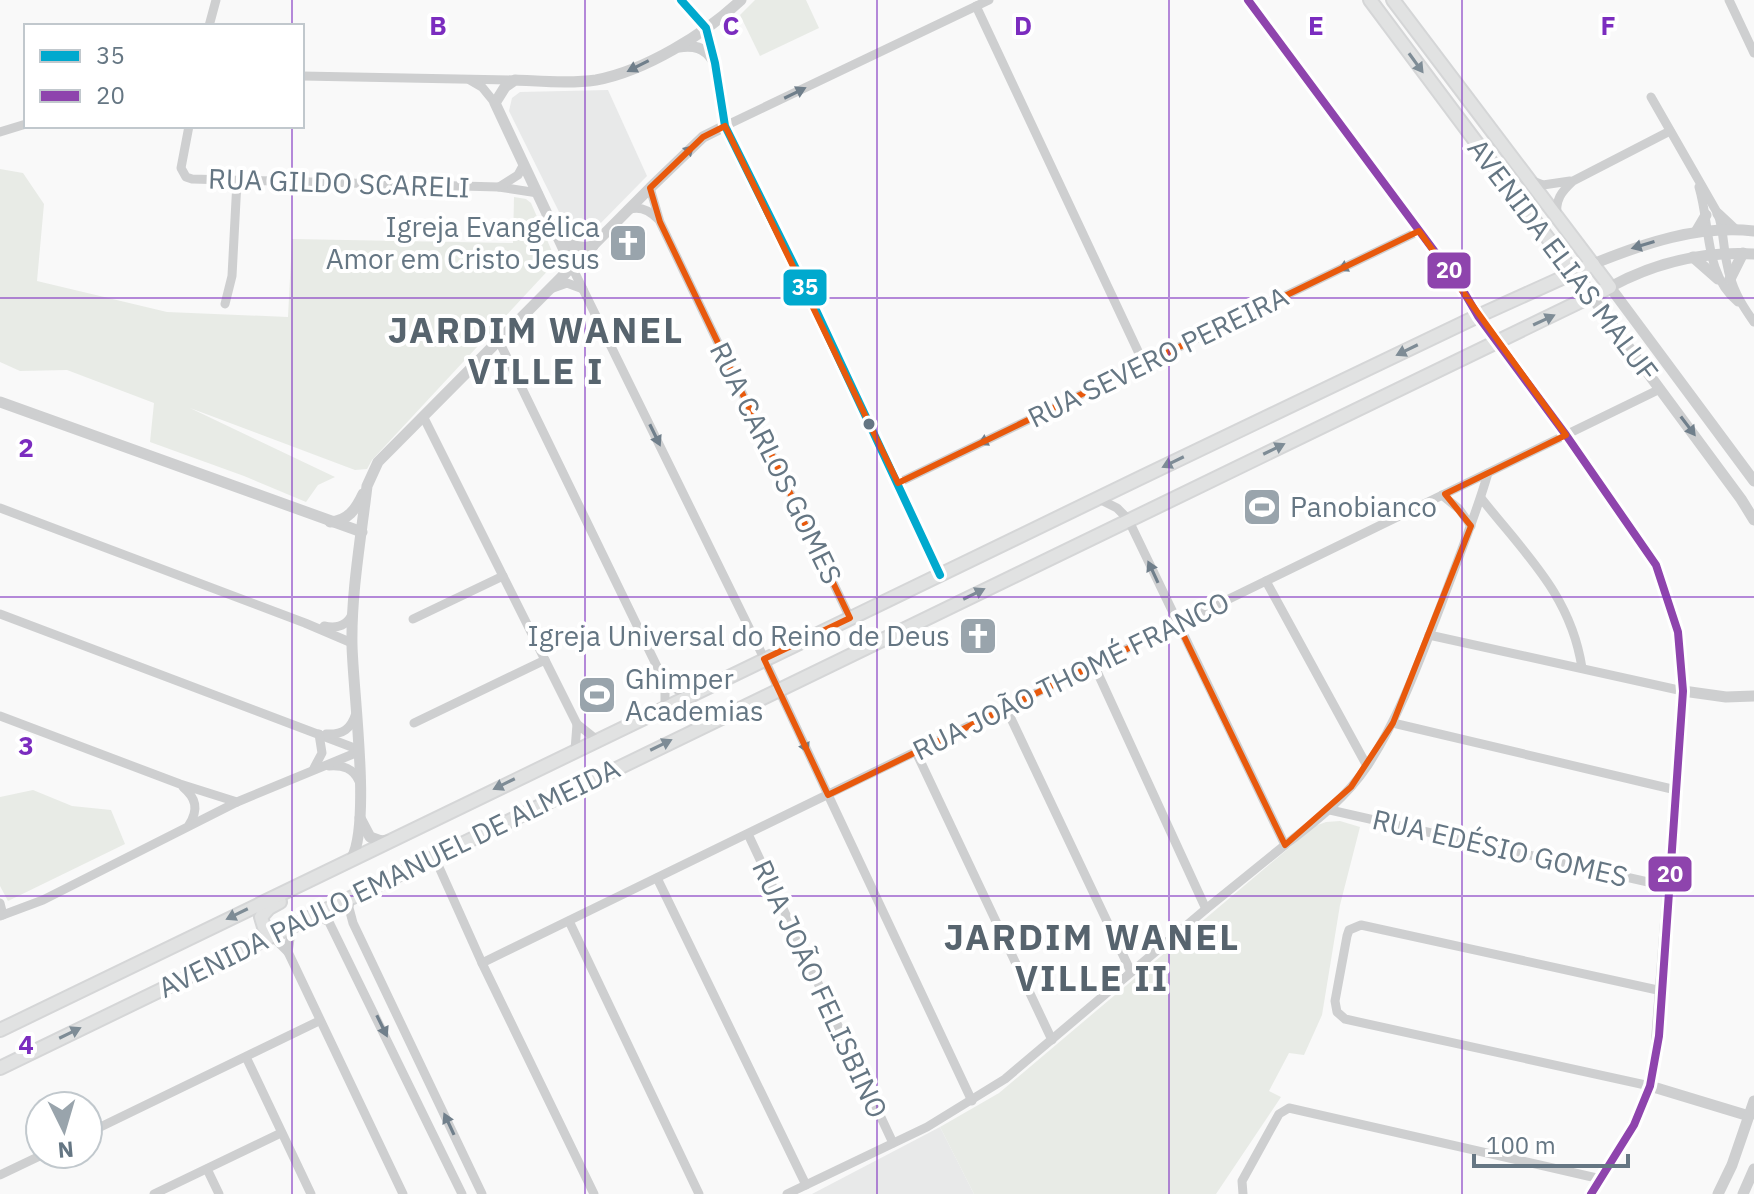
<svg xmlns="http://www.w3.org/2000/svg" width="1754" height="1194" font-family="'IBM Plex Sans',sans-serif">
	<rect width="100%" height="100%" fill="#f9f9f9"/>
	<!-- built -->
	<g fill="#e8e9e9">
		<polygon points="608,90 647,176 588,236 577,238 569,232 509,111 512,98 520,92"/>
		<polygon points="940,1127 974,1194 812,1194"/>
	</g>
	<!-- green -->
	<g fill="#e8ebe6">
		<polygon points="755,0 806,0 819,28 760,56 740,15"/>
		<polygon points="0,169 23,173 44,204 37,281 167,312 288,317 292,239 513,243 514,197 526,199 531,203 554,256 554,264 372,460 367,469 355,470 190,408 335,477 318,485 306,502 244,476 150,442 154,403 67,370 20,371 0,362"/>
		<polygon points="33,790 72,806 111,810 125,844 8,901 0,886 0,797"/>
		<polygon points="1340,821 1360,827 1340,905 1322,1015 1304,1055 1289,1053 1269,1091 1281,1097 1216,1194 974,1194 940,1127 999,1093 1315,826 1326,822"/>
	</g>
	<g fill="none" stroke-linecap="round" stroke-linejoin="round">
		<defs>
			<g id="secondary">
				<polyline points="1370,0 1591,296"/>
				<polyline points="272,936 264,927 261,917 269,908 280,902"/>
				<polyline points="0,1030 1140,478 1478,316 1593,264"/>
				<polyline points="0,1068 1610,287 1393,0"/>
			</g>
		</defs>
		<!-- secondary casing -->
		<use href="#secondary" stroke="#d5d6d7" stroke-width="16"/>
		<!-- minor -->
		<g stroke="#cecfd0" stroke-width="9">
			<polyline points="681,0 706,28"/>
			<polyline points="1248,0 1461,287 1478,316"/>
			<polyline points="1729,0 1754,53"/>
			<polyline points="976,6 1144,364"/>
			<polyline points="209,26 216,0"/>
			<polyline points="302,76 515,80"/>
			<polyline points="470,80 482,87 495,103"/>
			<path d="M1651 97 1718 214C1724 231 1723 247 1727 264 1731 287 1741 304 1754 322"/>
			<polyline points="189,126 181,168 186,177 192,179 499,187 538,193"/>
			<polyline points="0,132 26,124"/>
			<polyline points="1530,180 1543,185 1570,181"/>
			<polyline points="499,187 518,175 524,164"/>
			<path d="M1699 187C1711 227 1704 274 1738 302"/>
			<polyline points="650,188 660,222 850,618"/>
			<path d="M628 210C640 205 650 211 658 219"/>
			<path d="M1557 217C1555 200 1561 192 1573 181L1670 131"/>
			<polyline points="572,267 760,650 972,1101"/>
			<polyline points="553,288 567,283 583,289"/>
			<polyline points="225,304 232,276 237,181"/>
			<polyline points="498,339 665,683"/>
			<polyline points="423,416 577,724"/>
			<polyline points="898,483 1419,231"/>
			<polyline points="1442,495 1459,509 1471,526"/>
			<path d="M1481 498C1525 554 1571 595 1582 668"/>
			<polyline points="0,508 305,623 352,643"/>
			<polyline points="940,575 808,293 725,126 989,0"/>
			<polyline points="1266,581 1367,766"/>
			<polyline points="0,614 357,749"/>
			<polyline points="413,619 503,576"/>
			<path d="M324 626C337 629 348 626 353 612"/>
			<polyline points="1429,635 1683,691"/>
			<polyline points="1094,665 1206,909"/>
			<polyline points="665,706 665,683 687,695"/>
			<polyline points="1006,708 1131,972"/>
			<polyline points="0,716 180,784 237,802"/>
			<polyline points="414,723 545,660"/>
			<polyline points="1393,723 1676,790"/>
			<path d="M326 734C343 735 351 729 356 713"/>
			<polyline points="575,750 577,724 597,740"/>
			<polyline points="916,752 1052,1040"/>
			<path d="M329 766C343 765 353 768 359 781"/>
			<polyline points="314,768 322,753 319,734"/>
			<path d="M183 787C196 798 199 809 189 825"/>
			<polyline points="1330,810 1670,887"/>
			<polyline points="748,834 893,1143"/>
			<path d="M1285 845C1316 821 1346 798 1368 765 1400 716 1420 659 1441 605 1457 561 1475 518 1488 473"/>
			<polyline points="434,856 482,963 594,1194"/>
			<polyline points="657,878 806,1185"/>
			<polyline points="350,897 349,908 353,923 482,1194"/>
			<polyline points="0,903 3,915"/>
			<polyline points="314,914 329,922 462,1194"/>
			<polyline points="0,916 43,900 237,802 358,752"/>
			<polyline points="569,921 699,1194"/>
			<polyline points="272,936 288,952 292,926"/>
			<polyline points="288,952 403,1194"/>
			<polyline points="482,963 1660,389"/>
			<polyline points="246,1057 311,1194"/>
			<polyline points="1650,1086 1345,1019 1337,1012 1335,1001 1347,936 1349,930 1361,925 1662,991"/>
			<polyline points="88,1133 319,1021"/>
			<polyline points="207,1169 219,1194"/>
			<polyline points="0,1175 44,1154"/>
			<polyline points="154,1194 281,1133"/>
			<polyline points="787,1194 927,1127 1005,1079 1206,909 1285,845 1128,519 1117,508 1097,498"/>
			<polyline points="1243,1194 1242,1181 1279,1114 1289,1108 1601,1179"/>
		</g>
		<!-- tertiary -->
		<g stroke="#cecfd0" stroke-width="11">
			<path d="M679 47C694 45 704 47 713 60"/>
			<polyline points="1718,214 1734,229"/>
			<polyline points="1696,232 1706,215"/>
			<path d="M560 237C569 247 580 249 593 246"/>
			<path d="M1754 254C1702 251 1656 262 1610 287L1754 481"/>
			<polyline points="1693,257 1718,279"/>
			<path d="M1593 264C1645 243 1697 225 1754 231"/>
			<path d="M572 267 495 103 505 87 515 80C541 81 570 84 596 80 645 71 705 34 741 0"/>
			<polyline points="1730,279 1743,253"/>
			<polyline points="1591,296 1741,499 1754,520"/>
			<path d="M1478 316 1566 435 1656 565 1678 632 1683 691 1655 1061C1645 1111 1619 1152 1591 1194"/>
			<polyline points="0,402 362,532"/>
			<path d="M330 522C348 521 356 509 363 494"/>
			<polyline points="1683,691 1726,697 1754,696"/>
			<polyline points="360,818 370,837 381,841 388,840"/>
			<path d="M352 858C371 821 353 692 352 645 351 593 361 538 367 486L378 462 650 188 703 137 725 126 715 63 706 28"/>
			<polyline points="1650,1086 1749,1116"/>
			<polyline points="1718,1194 1732,1165 1754,1101"/>
			<polyline points="1743,1194 1754,1169"/>
		</g>
		<!-- secondary -->
		<use href="#secondary" stroke="#e1e2e2" stroke-width="12"/>
		<defs>
			<polyline id="bus-1" points="681,0 706,28 715,63 725,126 808,293 940,575"/>
			<polyline id="bus-2" points="1248,0 1461,287 1478,316 1566,435 1656,565 1678,632 1683,691 1659,1036 1650,1086 1634,1125 1591,1194"/>
		</defs>
		<!-- bus-1 casing -->
		<use href="#bus-1" stroke="#fff" stroke-width="14"/>
		<!-- bus-2 casing -->
		<use href="#bus-2" stroke="#fff" stroke-width="14"/>
		<!-- bus-1 -->
		<use href="#bus-1" stroke="#00a9ce" stroke-width="8"/>
		<!-- bus-2 -->
		<use href="#bus-2" stroke="#8e44ad" stroke-width="8"/>
	</g>
	<!-- one-way arrows -->
	<defs><path id="oneway-solid" d="M-6-.8H1V-3.2L6.5 0L1 3.2V.8H-6Z" transform="scale(2)"/></defs>
	<g fill="#7e8c96">
		<use href="#oneway-solid" transform="translate(1416 63) rotate(54)"/>
		<use href="#oneway-solid" transform="translate(1544 320) rotate(-25)"/>
		<use href="#oneway-solid" transform="translate(1407 350) rotate(154)"/>
		<use href="#oneway-solid" transform="translate(1274 449) rotate(-26)"/>
		<use href="#oneway-solid" transform="translate(1173 462) rotate(154)"/>
		<use href="#oneway-solid" transform="translate(974 594) rotate(-26)"/>
		<use href="#oneway-solid" transform="translate(661 745) rotate(-26)"/>
		<use href="#oneway-solid" transform="translate(504 784) rotate(154)"/>
		<use href="#oneway-solid" transform="translate(237 914) rotate(154)"/>
		<use href="#oneway-solid" transform="translate(70 1033) rotate(-26)"/>
	</g>
	<g fill="#707f8b">
		<use href="#oneway-solid" transform="translate(638 66) rotate(153)"/>
		<use href="#oneway-solid" transform="translate(795 93) rotate(-26)"/>
		<use href="#oneway-solid" transform="translate(685 154) rotate(-44)"/>
		<use href="#oneway-solid" transform="translate(1643 245) rotate(163)"/>
		<use href="#oneway-solid" transform="translate(1349 265) rotate(154)"/>
		<use href="#oneway-solid" transform="translate(1688 426) rotate(53)"/>
		<use href="#oneway-solid" transform="translate(655 435) rotate(64)"/>
		<use href="#oneway-solid" transform="translate(989 439) rotate(154)"/>
		<use href="#oneway-solid" transform="translate(1153 572) rotate(-115)"/>
		<use href="#oneway-solid" transform="translate(803 742) rotate(65)"/>
		<use href="#oneway-solid" transform="translate(382 1026) rotate(64)"/>
		<use href="#oneway-solid" transform="translate(449 1124) rotate(-115)"/>
	</g>
	<!-- marked area -->
	<path fill="none" stroke="#e8590c" stroke-width="6" stroke-linejoin="round" d="M725 126 898 483 1419 231 1566 435 1445 494 1471 526 1393 723 1351 787 1285 845 1178 624 828 795 764 659 850 618 660 222 650 188 703 137Z"/>
	<!-- grid -->
	<path fill="none" stroke="#7b2cbf" stroke-width="2" stroke-opacity="0.55" d="M292 0V26M585 0V1194M877 0V1194M1169 0V1194M1462 0V1194M292 126V1194M0 298H1754M0 597H1754M0 896H1754"/>
	<!-- icons -->
	<defs>
		<symbol id="church-square" viewBox="-11 -11 22 22"><rect x="-9" y="-9" width="18" height="18" rx="4" fill="#99a4ac" stroke="#fff"/><path d="M-1.2-6h2.4v3.5h3.3v2.4h-3.3V6h-2.4V-.1h-3.3v-2.4h3.3Z" fill="#fff"/></symbol>
		<symbol id="stadium-square" viewBox="-11 -11 22 22"><rect x="-9" y="-9" width="18" height="18" rx="4" fill="#99a4ac" stroke="#fff"/><path d="M0-5a6.5 5 0 1 0 0 10a6.5 5 0 1 0 0-10ZM-3.5-1.8h7v3.6h-7Z" fill="#fff"/></symbol>
	</defs>
	<g fill-rule="evenodd">
		<use href="#church-square" x="606" y="221" width="44" height="44"/>
		<use href="#stadium-square" x="1240" y="485" width="44" height="44"/>
		<use href="#church-square" x="956" y="614" width="44" height="44"/>
		<use href="#stadium-square" x="575" y="673" width="44" height="44"/>
	</g>
	<!-- markers -->
	<circle fill="#657683" stroke="#fff" stroke-width="3" cx="869" cy="424" r="7"/>
	<g text-anchor="middle" stroke-width="8" stroke-linejoin="round" paint-order="stroke">
		<!-- street labels -->
		<g font-size="28" fill="#657683" stroke="#fff">
			<text transform="translate(339 183) rotate(2)" y="10">RUA GILDO SCARELI</text>
			<text transform="translate(1563 260) rotate(53)" y="10">AVENIDA ELIAS MALUF</text>
			<text transform="translate(1158 357) rotate(-26)" y="10">RUA SEVERO PEREIRA</text>
			<text transform="translate(776 463) rotate(64)" y="10">RUA CARLOS GOMES</text>
			<text transform="translate(1071 676) rotate(-26)" y="10">RUA JOÃO THOMÉ FRANCO</text>
			<text transform="translate(1500 848) rotate(13)" y="10">RUA EDÉSIO GOMES</text>
			<text transform="translate(389 878) rotate(-26)" y="10">AVENIDA PAULO EMANUEL DE ALMEIDA</text>
			<text transform="translate(820 989) rotate(65)" y="10">RUA JOÃO FELISBINO</text>
		</g>
		<!-- poi labels -->
		<g font-size="28" fill="#657683" stroke="#fff" text-anchor="end">
			<text x="600" y="237">Igreja Evangélica<tspan x="600" dy="32">Amor em Cristo Jesus</tspan></text>
			<text x="1290" y="517" text-anchor="start">Panobianco</text>
			<text x="950" y="646">Igreja Universal do Reino de Deus</text>
			<text x="625" y="689" text-anchor="start">Ghimper<tspan x="625" dy="32">Academias</tspan></text>
		</g>
		<!-- district labels -->
		<g font-size="36" font-weight="bold" letter-spacing="2" fill="#57646e" stroke="#fff">
			<text x="536" y="343">JARDIM WANEL<tspan x="536" dy="41">VILLE I</tspan></text>
			<text x="1092" y="950">JARDIM WANEL<tspan x="1092" dy="41">VILLE II</tspan></text>
		</g>
	</g>
	<g font-size="26" text-anchor="middle" font-weight="bold" fill="#7b2cbf" stroke="#fff" stroke-width="8" stroke-linejoin="round" paint-order="stroke">
		<text x="438" y="35">B</text>
		<text x="731" y="35">C</text>
		<text x="1023" y="35">D</text>
		<text x="1316" y="35">E</text>
		<text x="1608" y="35">F</text>
		<text x="26" y="457">2</text>
		<text x="26" y="755">3</text>
		<text x="26" y="1054">4</text>
	</g>
	<g stroke="#fff" stroke-width="3">
		<rect x="1426" y="251" width="46" height="39" rx="8" fill="#8e44ad"/>
		<rect x="782" y="268" width="46" height="39" rx="8" fill="#00a9ce"/>
		<rect x="1647" y="855" width="46" height="38" rx="8" fill="#8e44ad"/>
	</g>
	<g font-size="22" text-anchor="middle" font-weight="bold" fill="#fff">
		<text x="1449" y="278">20</text>
		<text x="805" y="295">35</text>
		<text x="1670" y="882">20</text>
	</g>
	<!-- legend -->
	<rect x="24" y="24" width="280" height="104" fill="#ffffff" stroke="#c1c8cd" stroke-width="2"/>
	<rect x="40" y="50" width="40" height="12" fill="#00a9ce" stroke="#c1c8cd" stroke-width="2"/>
	<text x="96" y="64" font-size="24" fill="#657683">35</text>
	<rect x="40" y="90" width="40" height="12" fill="#8e44ad" stroke="#c1c8cd" stroke-width="2"/>
	<text x="96" y="104" font-size="24" fill="#657683">20</text>
	<!-- north arrow -->
	<g transform="translate(64 1130) rotate(175)"><circle r="38" fill="#ffffff" stroke="#c1c8cd" stroke-width="2"/>
	<path d="M0-6L14 30L0 20L-14 30Z" fill="#99a4ac"/>
	<text y="-12" font-size="22" font-weight="bold" text-anchor="middle" fill="#657683">N</text>
	</g>
	<!-- scale -->
	<path d="M1474 1154v12h154v-12" fill="none" stroke="#657683" stroke-width="4"/>
	<text x="1486" y="1154" font-size="24" fill="#657683" stroke="#ffffff" stroke-width="6" paint-order="stroke">100 m</text>
</svg>
